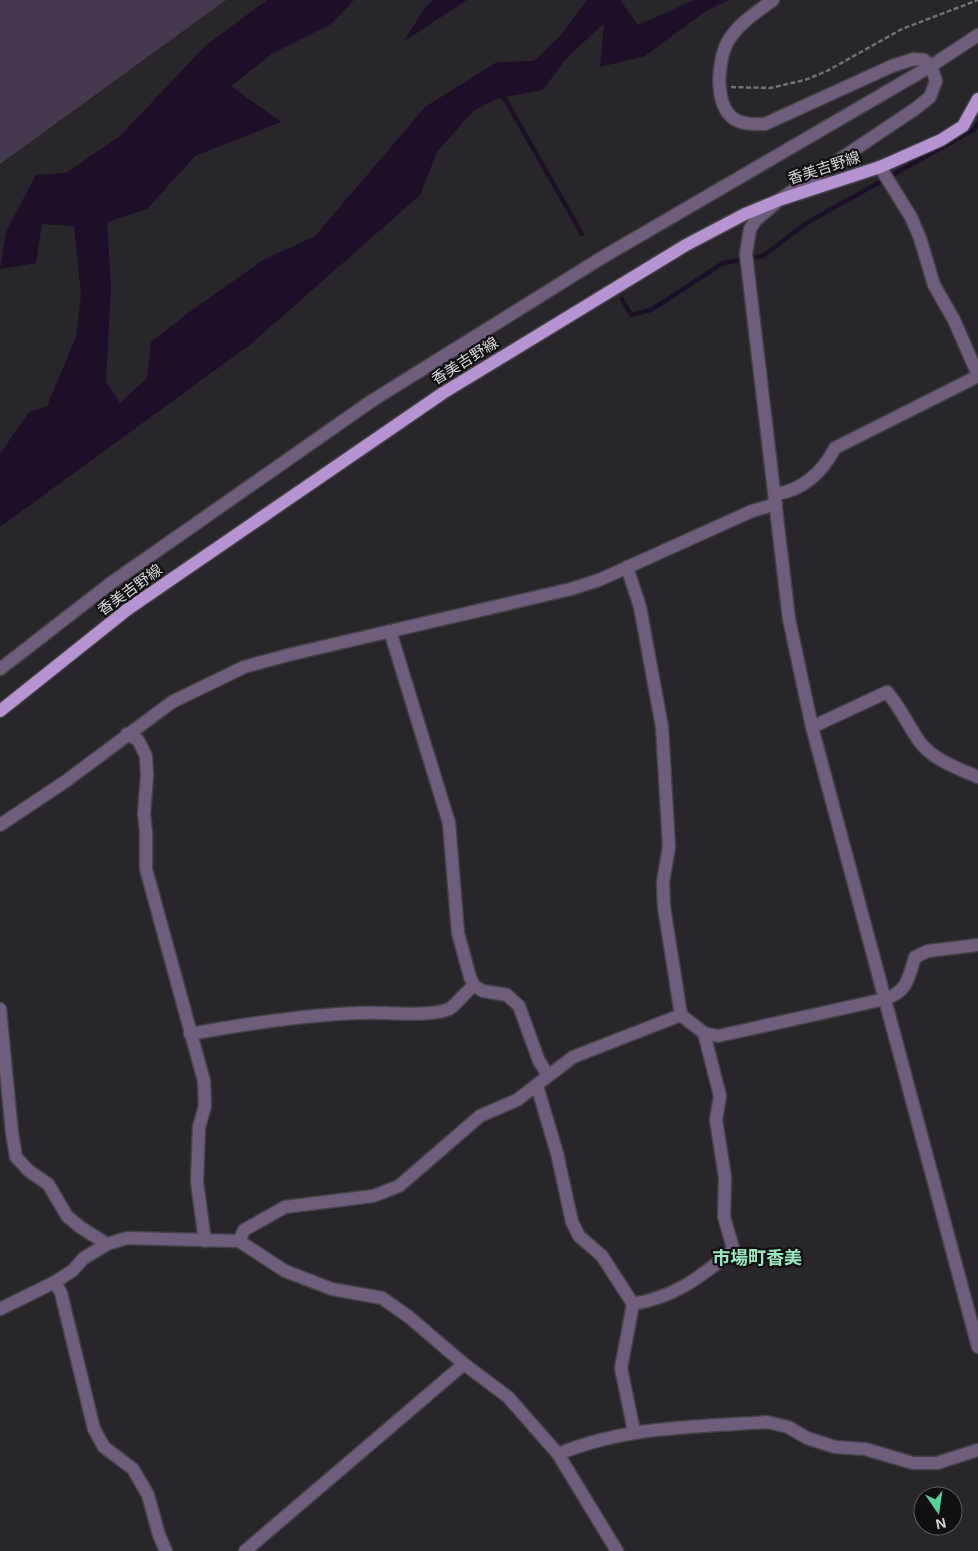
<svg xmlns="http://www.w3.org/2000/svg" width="978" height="1551" font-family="Helvetica,'Noto Sans JP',sans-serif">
	<rect width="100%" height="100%" fill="#28262b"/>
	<!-- green -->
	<polygon fill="#45394e" points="0,0 226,0 0,164"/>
	<!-- water -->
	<g fill="#1e0f28">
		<polygon points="267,0 354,0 331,24 273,53 231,86 281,122 195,156 147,209 107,222 111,287 106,381 120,403 147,378 151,342 188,313 263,260 315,236 425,107 497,62 534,61 561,35 587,0 620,0 638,25 694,0 729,0 706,11 645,56 600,67 604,23 565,60 543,90 499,98 473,111 437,152 420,195 251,344 0,527 0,454 29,412 47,406 76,337 81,294 74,226 42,224 36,263 0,269 6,231 36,175 66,173 120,136 205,46"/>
		<polygon points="433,0 467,0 403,42 423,11"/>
	</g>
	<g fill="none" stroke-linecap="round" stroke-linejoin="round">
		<!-- stream -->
		<g stroke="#1e0f28" stroke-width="4.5">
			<polyline points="502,94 582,234"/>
			<polyline points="622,299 631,315 651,310 723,263 763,256 808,222 975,129 978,124"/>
		</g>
		<defs>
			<g id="minor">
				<path d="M773 0C757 12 739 23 728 41 717 61 713 110 738 121 747 125 755 124 765 124L892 66 914 59 924 60 931 66 936 81 930 97 915 109 779 200 755 221 750 229 746 254 789 619 812 727 978 1347"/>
				<polyline points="880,167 911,217 920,238 934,285 954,320 978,375"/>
				<path d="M775 494C803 491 823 471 835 448L978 376"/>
				<polyline points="627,567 640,607 662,727 669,847 663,882 664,907 681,1015"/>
				<polyline points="390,631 449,823 458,933 470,977 474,986 483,991 507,995 519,1006 539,1061 548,1075"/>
				<polyline points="0,669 111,583 373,400 603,257 931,66 978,35"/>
				<path d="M812 727 887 692C900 707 908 725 919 741 933 760 957 768 978 777"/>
				<polyline points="127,734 138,740 146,756 147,775 144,814 146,832 146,869 204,1081 205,1106 199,1127 197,1182 205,1241"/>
				<polyline points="0,825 66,781 172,702 244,667 288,655 571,589 599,580 752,511 776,504"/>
				<polyline points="0,1009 12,1133 16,1157 29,1171 48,1184 67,1216 80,1227 107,1244"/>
				<path d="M190 1034C245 1024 302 1015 358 1013 383 1011 428 1018 449 1009 454 1007 466 991 474 986"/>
				<polyline points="537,1086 557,1153 572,1222 579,1236 602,1256 633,1304 621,1368 634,1431"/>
				<path d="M239 1241 244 1230 285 1207 373 1196 399 1186 480 1116 517 1100 573 1057 681 1015 704 1033 718 1036 885 999C908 991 908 979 915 957L928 951 978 945"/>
				<polyline points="55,1282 61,1293 94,1429 104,1447 133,1469 148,1495 159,1535 166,1551"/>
				<path d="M633 1304C674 1297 696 1280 729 1254L733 1248 724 1217 725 1177 716 1120 720 1096 704 1033"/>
				<polyline points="0,1309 55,1282 72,1271 84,1258 107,1244 127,1238 239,1241 285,1271 332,1289 382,1298 409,1317 464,1364 508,1397 558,1454 617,1551"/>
				<path d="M558 1454C626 1426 694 1427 767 1422L788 1427 807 1438 835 1447 865 1449 913 1463H937L978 1450"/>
				<polyline points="245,1551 464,1364"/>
			</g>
			<polyline id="major" points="0,711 128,609 443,393 686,245 745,214 779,200 880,167 941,140 963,126 978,99"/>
		</defs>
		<!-- minor casing -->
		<use href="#minor" stroke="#444247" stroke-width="15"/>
		<!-- major casing -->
		<use href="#major" stroke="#444247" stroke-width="15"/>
		<!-- path -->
		<polyline stroke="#727074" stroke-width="2.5" stroke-dasharray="5 2.5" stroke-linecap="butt" points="731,87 770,88 805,80 827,71 902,29 978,0"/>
		<!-- minor -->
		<use href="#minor" stroke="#6e5e7c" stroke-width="12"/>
		<!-- major -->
		<use href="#major" stroke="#b694d2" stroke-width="12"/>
	</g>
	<g text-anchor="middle" stroke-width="4.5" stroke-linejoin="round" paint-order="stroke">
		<!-- street labels -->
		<g font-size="15" fill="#d9d7da" stroke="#110f12">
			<text transform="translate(824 168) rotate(-18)" y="5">香美吉野線</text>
			<text transform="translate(465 361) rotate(-32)" y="5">香美吉野線</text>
			<text transform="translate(130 590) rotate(-36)" y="5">香美吉野線</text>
		</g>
		<!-- quarter labels -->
		<g font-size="18" font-weight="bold" fill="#98e8bd" stroke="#110f12">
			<text x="757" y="1264">市場町香美</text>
		</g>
	</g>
	<!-- north arrow -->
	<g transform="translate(938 1511) rotate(167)"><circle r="24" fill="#110f12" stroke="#615f62"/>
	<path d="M0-4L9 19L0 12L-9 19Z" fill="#53d396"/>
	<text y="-8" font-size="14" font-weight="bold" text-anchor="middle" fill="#d9d7da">N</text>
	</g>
</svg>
